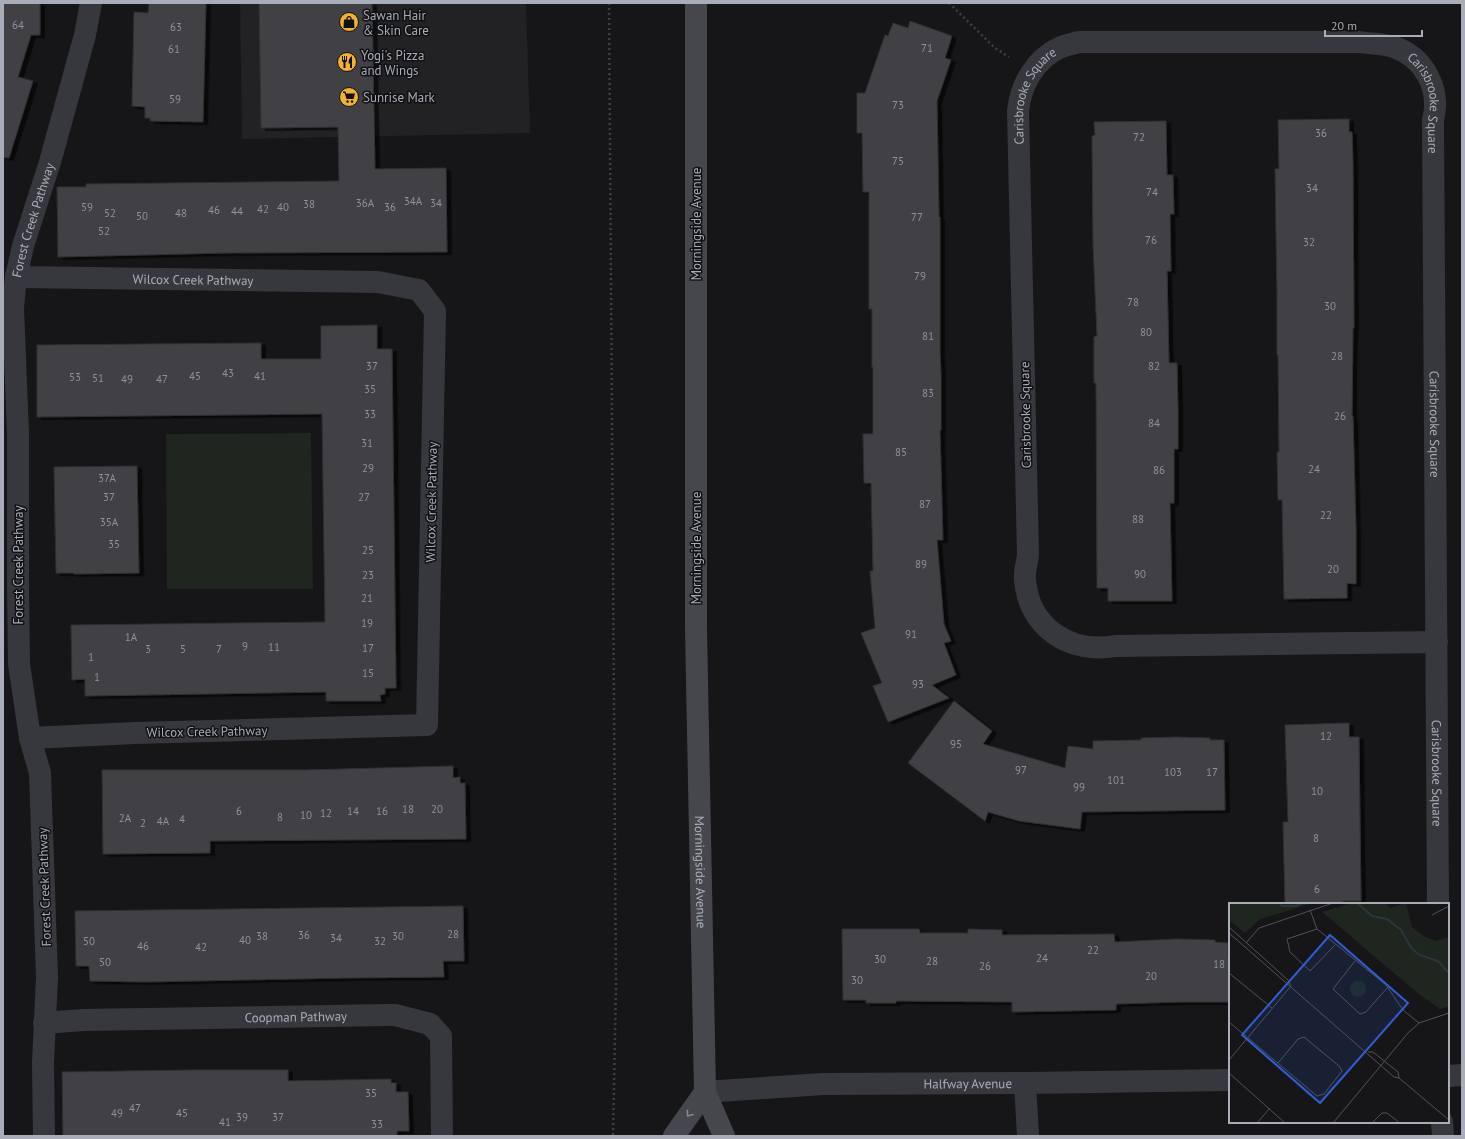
<svg xmlns="http://www.w3.org/2000/svg" width="1465" height="1139" font-family="'PT Sans',sans-serif">
	<defs>
		<filter id="shadow"><feDropShadow dx="4.5" dy="2.5" stdDeviation="0" flood-color="#0009"/></filter>
	</defs>
	<rect width="100%" height="100%" fill="#161618"/>
	<!-- built -->
	<polygon fill="#222225" points="240,3 526,3 530,133 242,139"/>
	<!-- green -->
	<polygon fill="#1e261f" points="311,433 313,589 167,589 166,434"/>
	<!-- building -->
	<g fill="#404145" stroke="#303034" filter="url(#shadow)">
		<polygon points="3,3 40,3 40,35 31,35 18,77 33,81 9,158 3,157"/>
		<polygon points="149,3 206,3 203,122 150,121 150,118 145,118 145,107 132,106 134,12 148,13"/>
		<polygon points="259,3 372,3 375,169 446,168 447,252 227,253 58,257 57,187 86,187 86,184 339,181 338,127 261,128"/>
		<polygon points="910,21 952,36 945,58 951,60 937,101 939,217 940,217 940,350 941,376 941,430 940,430 943,540 937,540 944,624 951,641 944,643 956,675 932,685 949,698 888,722 873,686 882,683 861,633 875,628 870,571 873,571 871,483 864,483 863,434 873,434 873,367 872,367 872,309 869,309 869,192 863,192 862,133 857,133 857,93 865,93 885,35 888,36 893,23 908,28"/>
		<polygon points="1349,119 1349,132 1352,132 1353,163 1354,328 1353,328 1352,416 1353,416 1356,530 1356,584 1347,583 1347,598 1284,599 1282,500 1278,500 1277,452 1279,452 1278,355 1277,355 1277,295 1275,169 1279,169 1278,120"/>
		<polygon points="1166,121 1167,175 1173,175 1174,214 1170,214 1171,271 1167,271 1169,363 1177,363 1178,410 1178,449 1174,449 1174,503 1170,503 1172,601 1108,601 1108,588 1097,588 1096,383 1094,383 1094,337 1097,336 1093,245 1092,136 1095,135 1094,122"/>
		<polygon points="377,325 377,349 392,349 396,688 385,688 385,694 380,695 381,701 326,701 326,692 85,696 85,679 72,680 71,625 325,622 322,414 37,417 37,345 261,343 261,359 321,359 321,326"/>
		<polygon points="137,466 139,573 74,574 74,573 56,573 54,467"/>
		<polygon points="954,701 992,731 983,744 1065,768 1068,746 1093,749 1093,741 1141,740 1141,738 1176,737 1210,738 1210,740 1224,740 1225,810 1082,812 1080,829 1019,821 988,812 985,821 908,763"/>
		<polygon points="1349,723 1349,737 1359,737 1361,901 1343,901 1343,904 1285,904 1283,822 1288,822 1285,725"/>
		<polygon points="453,766 453,778 460,777 460,783 465,783 466,839 210,841 210,853 103,854 102,770 304,770"/>
		<polygon points="463,906 464,961 443,961 444,977 346,978 146,982 90,981 89,966 76,966 75,911"/>
		<polygon points="842,929 919,929 920,933 968,933 968,929 1002,930 1002,935 1114,934 1115,942 1177,939 1215,940 1215,942 1228,943 1228,957 1230,957 1230,1002 1179,1002 1116,1004 1116,1010 1012,1012 1012,1002 896,1001 896,1003 866,1003 866,1000 843,1000"/>
		<polygon points="191,1070 288,1070 288,1081 391,1079 391,1083 396,1083 396,1092 408,1092 409,1131 397,1131 397,1136 63,1136 62,1072"/>
	</g>
	<g fill="none" stroke-linecap="round" stroke-linejoin="round">
		<!-- path -->
		<g stroke="#3d3f44" stroke-width="2.5" stroke-dasharray="2 3" stroke-linecap="butt">
			<polyline points="609,3 616,986 613,1136"/>
			<polyline points="949,3 995,48 1009,57"/>
		</g>
		<!-- minor -->
		<g stroke="#37383d" stroke-width="22">
			<path id="s1" d="M16 277 378 282 419 290 435 311 427 725 135 733 30 738"/>
			<path id="s2" d="M1437 642 1115 646C1070 654 1029 628 1025 580 1024 572 1027 563 1028 555L1018 111C1021 84 1035 59 1061 47 1066 45 1073 44 1078 42H1360C1371 44 1383 43 1394 47 1424 57 1441 89 1433 120L1438 904"/>
			<path id="s3" d="M44 1023 83 1020 388 1015H395L430 1024 441 1036 442 1136"/>
			<polyline points="1448,1076 1462,1075"/>
			<polyline points="1025,1083 1028,1136"/>
			<path id="s4" d="M705 1092 823 1084 1025 1083 1230 1080"/>
			<polyline points="1442,1122 1443,1136"/>
			<path id="s5" d="M44 1136 43 1063 47 977 40 773 30 738 19 664 18 590V433L13 308 16 277 23 246 50 162 85 35 91 3"/>
		</g>
		<!-- secondary -->
		<g stroke="#45474d" stroke-width="22">
			<path id="s6" d="M696 3V629L705 1092 724 1136"/>
			<polyline points="674,1136 705,1092"/>
		</g>
	</g>
	<!-- one-way arrows -->
	<defs><path id="oneway-chevron" d="M-2-3.5L2.5 0L-2 3.5" fill="none" stroke-width="1.6" stroke-linecap="round" stroke-linejoin="round"/></defs>
	<use stroke="#858993" href="#oneway-chevron" transform="translate(689 1114) rotate(126)"/>
	<!-- icons -->
	<defs>
		<symbol id="shop-disc" viewBox="-11 -11 22 22"><circle r="9.5" fill="#f2b134" stroke="#111113"/><path d="M-5-2.5h2.3a2.7 3.5 0 0 1 5.4 0H5L5.5 6h-11ZM-1.5-2.5h3a1.5 2.3 0 0 0-3 0Z" fill="#111"/></symbol>
		<symbol id="restaurant-disc" viewBox="-11 -11 22 22"><circle r="9.5" fill="#f2b134" stroke="#111113"/><path d="M-5-6h1v4h1v-4h1v4h1v-4h1v5L-1.5 .5V6h-2V.5L-5-1ZM5-6V6H3V1.5H1.5Q1.5-4 5-6Z" fill="#111"/></symbol>
		<symbol id="supermarket-disc" viewBox="-11 -11 22 22"><circle r="9.5" fill="#f2b134" stroke="#111113"/><path d="M-6-5.5h2.5l.6 2H6L4.5 2H-2.5L-4.4-4H-6ZM-1.5 3.2a1.3 1.3 0 1 0 .1 0ZM3 3.2a1.3 1.3 0 1 0 .1 0Z" fill="#111"/></symbol>
	</defs>
	<g fill-rule="evenodd">
		<use href="#shop-disc" x="338" y="11" width="22" height="22"/>
		<use href="#restaurant-disc" x="336" y="51" width="22" height="22"/>
		<use href="#supermarket-disc" x="338" y="86" width="22" height="22"/>
	</g>
	<g text-anchor="middle" stroke-width="3" stroke-linejoin="round" paint-order="stroke">
		<!-- number labels -->
		<g font-size="11" fill="#8e929b">
			<text x="18" y="29">64</text>
			<text x="176" y="31">63</text>
			<text x="927" y="52">71</text>
			<text x="174" y="53">61</text>
			<text x="175" y="103">59</text>
			<text x="898" y="109">73</text>
			<text x="1321" y="137">36</text>
			<text x="1139" y="141">72</text>
			<text x="898" y="165">75</text>
			<text x="1312" y="192">34</text>
			<text x="1152" y="196">74</text>
			<text x="413" y="205">34A</text>
			<text x="365" y="207">36A</text>
			<text x="436" y="207">34</text>
			<text x="309" y="208">38</text>
			<text x="87" y="211">59</text>
			<text x="283" y="211">40</text>
			<text x="390" y="211">36</text>
			<text x="263" y="213">42</text>
			<text x="214" y="214">46</text>
			<text x="237" y="215">44</text>
			<text x="110" y="217">52</text>
			<text x="181" y="217">48</text>
			<text x="142" y="220">50</text>
			<text x="917" y="221">77</text>
			<text x="104" y="235">52</text>
			<text x="1151" y="244">76</text>
			<text x="1309" y="246">32</text>
			<text x="920" y="280">79</text>
			<text x="1133" y="306">78</text>
			<text x="1330" y="310">30</text>
			<text x="1146" y="336">80</text>
			<text x="928" y="340">81</text>
			<text x="1337" y="360">28</text>
			<text x="372" y="370">37</text>
			<text x="1154" y="370">82</text>
			<text x="228" y="377">43</text>
			<text x="195" y="380">45</text>
			<text x="260" y="380">41</text>
			<text x="75" y="381">53</text>
			<text x="98" y="382">51</text>
			<text x="127" y="383">49</text>
			<text x="162" y="383">47</text>
			<text x="370" y="393">35</text>
			<text x="928" y="397">83</text>
			<text x="370" y="418">33</text>
			<text x="1340" y="420">26</text>
			<text x="1154" y="427">84</text>
			<text x="367" y="447">31</text>
			<text x="901" y="456">85</text>
			<text x="368" y="472">29</text>
			<text x="1314" y="473">24</text>
			<text x="1159" y="474">86</text>
			<text x="107" y="482">37A</text>
			<text x="109" y="501">37</text>
			<text x="364" y="501">27</text>
			<text x="925" y="508">87</text>
			<text x="1326" y="519">22</text>
			<text x="1138" y="523">88</text>
			<text x="109" y="526">35A</text>
			<text x="114" y="548">35</text>
			<text x="368" y="554">25</text>
			<text x="921" y="568">89</text>
			<text x="1333" y="573">20</text>
			<text x="1140" y="578">90</text>
			<text x="368" y="579">23</text>
			<text x="367" y="602">21</text>
			<text x="367" y="627">19</text>
			<text x="911" y="638">91</text>
			<text x="131" y="641">1A</text>
			<text x="245" y="650">9</text>
			<text x="274" y="651">11</text>
			<text x="368" y="652">17</text>
			<text x="148" y="653">3</text>
			<text x="183" y="653">5</text>
			<text x="219" y="653">7</text>
			<text x="91" y="661">1</text>
			<text x="368" y="677">15</text>
			<text x="97" y="681">1</text>
			<text x="918" y="688">93</text>
			<text x="1326" y="740">12</text>
			<text x="956" y="748">95</text>
			<text x="1021" y="774">97</text>
			<text x="1173" y="776">103</text>
			<text x="1212" y="776">17</text>
			<text x="1116" y="784">101</text>
			<text x="1079" y="791">99</text>
			<text x="1317" y="795">10</text>
			<text x="408" y="813">18</text>
			<text x="437" y="813">20</text>
			<text x="239" y="815">6</text>
			<text x="353" y="815">14</text>
			<text x="382" y="815">16</text>
			<text x="326" y="817">12</text>
			<text x="306" y="819">10</text>
			<text x="280" y="821">8</text>
			<text x="125" y="822">2A</text>
			<text x="182" y="823">4</text>
			<text x="163" y="825">4A</text>
			<text x="143" y="827">2</text>
			<text x="1316" y="842">8</text>
			<text x="1317" y="893">6</text>
			<text x="453" y="938">28</text>
			<text x="304" y="939">36</text>
			<text x="262" y="940">38</text>
			<text x="398" y="940">30</text>
			<text x="336" y="942">34</text>
			<text x="245" y="944">40</text>
			<text x="89" y="945">50</text>
			<text x="380" y="945">32</text>
			<text x="143" y="950">46</text>
			<text x="201" y="951">42</text>
			<text x="1093" y="954">22</text>
			<text x="1042" y="962">24</text>
			<text x="880" y="963">30</text>
			<text x="932" y="965">28</text>
			<text x="105" y="966">50</text>
			<text x="1219" y="968">18</text>
			<text x="985" y="970">26</text>
			<text x="1151" y="980">20</text>
			<text x="857" y="984">30</text>
			<text x="371" y="1097">35</text>
			<text x="135" y="1112">47</text>
			<text x="117" y="1117">49</text>
			<text x="182" y="1117">45</text>
			<text x="242" y="1121">39</text>
			<text x="278" y="1121">37</text>
			<text x="225" y="1126">41</text>
			<text x="377" y="1128">33</text>
		</g>
		<!-- poi labels -->
		<g font-size="13" fill="#a8adb8" stroke="#111113" text-anchor="start">
			<text x="363" y="20">Sawan Hair<tspan x="363" dy="15">&amp; Skin Care</tspan></text>
			<text x="361" y="60">Yogi's Pizza<tspan x="361" dy="15">and Wings</tspan></text>
			<text x="363" y="102">Sunrise Mark</text>
		</g>
		<!-- street labels -->
		<g font-size="13" fill="#a8adb8" stroke="#111113">
			<text dy="5" stroke="none"><textPath href="#s2" startOffset="938">Carisbrooke Square</textPath></text>
			<text dy="5" stroke="none"><textPath href="#s2" startOffset="1404">Carisbrooke Square</textPath></text>
			<text dy="5" stroke="none"><textPath href="#s5" startOffset="921">Forest Creek Pathway</textPath></text>
			<text transform="translate(696 224) rotate(-90)" y="5">Morningside Avenue</text>
			<text dy="5" stroke="none"><textPath href="#s1" startOffset="177">Wilcox Creek Pathway</textPath></text>
			<text transform="translate(1025 415) rotate(-91)" y="5">Carisbrooke Square</text>
			<text dy="5" stroke="none"><textPath href="#s2" startOffset="1728">Carisbrooke Square</textPath></text>
			<text transform="translate(431 502) rotate(-89)" y="5">Wilcox Creek Pathway</text>
			<text transform="translate(696 548) rotate(-90)" y="5">Morningside Avenue</text>
			<text transform="translate(18 565) rotate(-90)" y="5">Forest Creek Pathway</text>
			<text transform="translate(207 731) rotate(-1)" y="5">Wilcox Creek Pathway</text>
			<text dy="5" stroke="none"><textPath href="#s2" startOffset="2077">Carisbrooke Square</textPath></text>
			<text dy="5" stroke="none"><textPath href="#s6" startOffset="869">Morningside Avenue</textPath></text>
			<text transform="translate(44 887) rotate(-92)" y="5">Forest Creek Pathway</text>
			<text dy="5" stroke="none"><textPath href="#s3" startOffset="252">Coopman Pathway</textPath></text>
			<text dy="5" stroke="none"><textPath href="#s4" startOffset="263">Halfway Avenue</textPath></text>
		</g>
	</g>
	<!-- overview -->
	<g transform="translate(1229 903)">
		<rect width="220" height="220" fill="#161618"/>
		<path d="M0 0H84L31 16 16 30 0 17ZM123 0H157L161 5 177 0 183 24 195 33 206 38 220 34V103L211 106 191 92 93 9ZM121 86a8 8 0 1 1 16 0a8 8 0 1 1-16 0Z" fill="#1e261f"/>
		<path fill="none" stroke="#2c353c" stroke-width="2" d="M51 0 53 3H67L73 0M128 0 143 13 158 16 172 27 183 46 191 52 209 58 220 70"/>
		<path fill="none" stroke="#505258" stroke-width="1" d="M81 7 88 26 157 82 174 107 190 120M203 12 220 3M0 24 60 78 62 83M88 26 58 36 61 49 81 68 106 42M0 30 165 174 170 175 220 217M17 40 30 25 104 0M126 58 104 86 131 111 137 109 159 84M0 70 43 105M0 119 88 193 95 191 113 168 110 163 75 134 69 136 49 160M139 149H144L169 169 170 175M0 157 62 83M0 170 56 220M28 220 41 205M104 220 179 130 190 120 220 110M143 220 153 210H158L171 220"/>
		<path fill="#325cd3" fill-opacity="0.15" stroke="#325cd3" stroke-width="2" d="M101 32 179 100 91 200 13 132Z"/>
		<rect width="220" height="220" fill="none" stroke="#a8adb8" stroke-width="2"/>
	</g>
	<!-- border -->
	<rect width="1465" height="1139" fill="none" stroke="#a8adb8" stroke-width="8"/>
	<!-- scale -->
	<path d="M1325 30v6h97v-6" fill="none" stroke="#a8adb8" stroke-width="2"/>
	<text x="1331" y="30" font-size="12" fill="#a8adb8" stroke="#111113" stroke-width="3" paint-order="stroke">20 m</text>
</svg>
